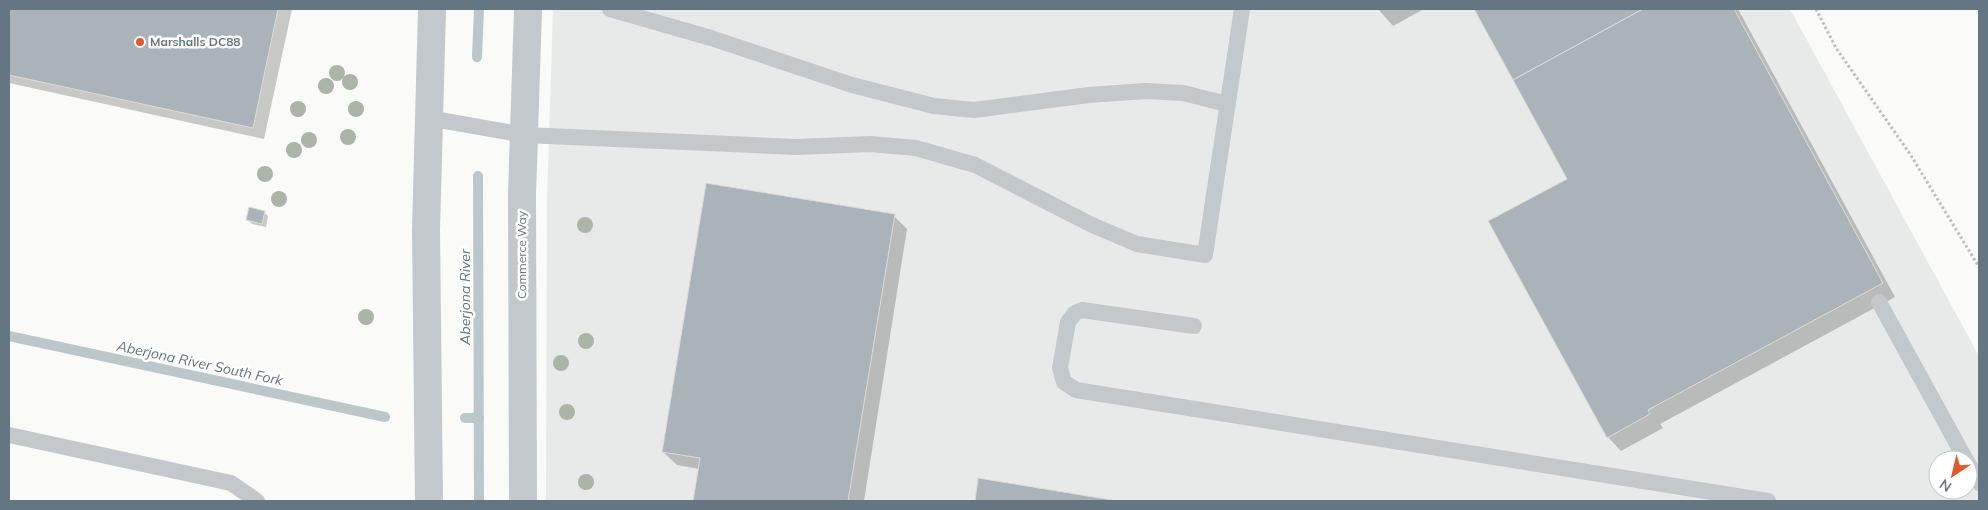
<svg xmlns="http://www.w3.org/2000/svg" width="1988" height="510" font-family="Mulish,sans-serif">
	<rect width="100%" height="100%" fill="#fafaf8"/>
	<!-- built -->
	<path fill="#e8e9e9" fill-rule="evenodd" d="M553 9H1790L1979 356V501H546L547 199ZM1938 460H1968V490H1938Z"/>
	<!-- shadow -->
	<g fill="#0003">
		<polygon points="9,9 292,9 264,139 9,83"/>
		<polygon points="1378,9 1424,9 1393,26"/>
		<polygon points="1476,9 1738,9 1895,297 1660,424 1663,428 1621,451 1608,437 1569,179"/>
		<polygon points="264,212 268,216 266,227 252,224 248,220"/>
		<polygon points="894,216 907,229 864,501 694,501 699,469 677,465 663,452"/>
		<polygon points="979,480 1111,501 976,501"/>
	</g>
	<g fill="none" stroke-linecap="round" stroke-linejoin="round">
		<!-- stream -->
		<g stroke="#bbc7cb" stroke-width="10">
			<polyline points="477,57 479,9"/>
			<polyline points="478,176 479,501"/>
			<polyline points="9,336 385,417"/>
			<polyline points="465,418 479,418"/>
		</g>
	</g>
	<!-- building -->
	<g fill="#aab3b9" stroke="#dcdcda">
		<polygon points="9,9 278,9 253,128 9,75"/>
		<polygon points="1474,9 1643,9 1513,80"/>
		<polygon points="1643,9 1734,9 1883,283 1648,410 1650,414 1607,438 1488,221 1567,179 1513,80"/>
		<polygon points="706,183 895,214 848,501 693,501 700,458 662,452"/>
		<polygon points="249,207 265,211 262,224 246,220"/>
		<polygon points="978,478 1100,498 1118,501 975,501"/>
	</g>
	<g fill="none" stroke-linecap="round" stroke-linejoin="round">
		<!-- path -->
		<polyline stroke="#bbbfc2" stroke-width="3" stroke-dasharray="2.5 2.5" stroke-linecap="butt" points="1816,9 1836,48 1910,154 1979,267"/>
		<!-- service -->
		<g stroke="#c3c8cc" stroke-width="16">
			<polyline points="610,9 711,38 852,85 934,106 974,110 1089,95 1146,91 1183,93 1227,104"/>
			<polyline points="428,118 525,135 796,147 870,144 916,148 975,165 1092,225 1137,244 1205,255 1242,9"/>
			<polyline points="1879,302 1966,460"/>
			<polyline points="1194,326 1082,310 1075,313 1068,322 1060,368 1064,382 1076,390 1768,501"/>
			<polyline points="9,435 231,483 257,501"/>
			<polyline points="1968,463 1979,483"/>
		</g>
		<!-- tertiary -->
		<g stroke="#c3c8cc" stroke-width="28">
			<polyline points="429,501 426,230 432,9"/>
			<polyline points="523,501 522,195 528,9"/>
		</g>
	</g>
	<!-- trees -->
	<g fill="#aab4a7">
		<circle cx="337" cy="73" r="8"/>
		<circle cx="350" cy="82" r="8"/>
		<circle cx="326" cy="86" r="8"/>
		<circle cx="298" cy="109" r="8"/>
		<circle cx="356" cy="109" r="8"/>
		<circle cx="348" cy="137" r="8"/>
		<circle cx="309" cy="140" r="8"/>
		<circle cx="294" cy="150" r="8"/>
		<circle cx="265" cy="174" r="8"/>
		<circle cx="279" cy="199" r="8"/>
		<circle cx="585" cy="225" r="8"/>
		<circle cx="366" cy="317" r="8"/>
		<circle cx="586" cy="341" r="8"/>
		<circle cx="561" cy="363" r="8"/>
		<circle cx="567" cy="412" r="8"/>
		<circle cx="586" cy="482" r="8"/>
	</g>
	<!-- markers -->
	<circle fill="#e4572e" stroke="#fff" stroke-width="2" cx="140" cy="42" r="5"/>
	<g text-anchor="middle" stroke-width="5" stroke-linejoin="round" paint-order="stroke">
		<!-- poi labels -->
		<g font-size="12" font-weight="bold" fill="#657683" stroke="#fff" text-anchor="start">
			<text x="150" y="46">Marshalls DC88</text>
		</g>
		<!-- street labels -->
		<g font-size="12" fill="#657683" stroke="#fff">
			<text transform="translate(522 255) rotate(-90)" y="4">Commerce Way</text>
		</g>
		<!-- water labels -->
		<g font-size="14" font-style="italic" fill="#60757c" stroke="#fff">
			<text transform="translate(465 297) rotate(-90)" y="5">Aberjona River</text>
			<text transform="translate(200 363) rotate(12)" y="5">Aberjona River South Fork</text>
		</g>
	</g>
	<!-- border -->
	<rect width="1988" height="510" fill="none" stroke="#657683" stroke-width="20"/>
	<!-- north arrow -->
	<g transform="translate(1953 475) rotate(215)"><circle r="24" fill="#ffffff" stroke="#c1c8cd"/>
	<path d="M0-4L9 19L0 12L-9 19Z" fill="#e4572e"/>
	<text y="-8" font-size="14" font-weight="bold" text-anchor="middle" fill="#657683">N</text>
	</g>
</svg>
